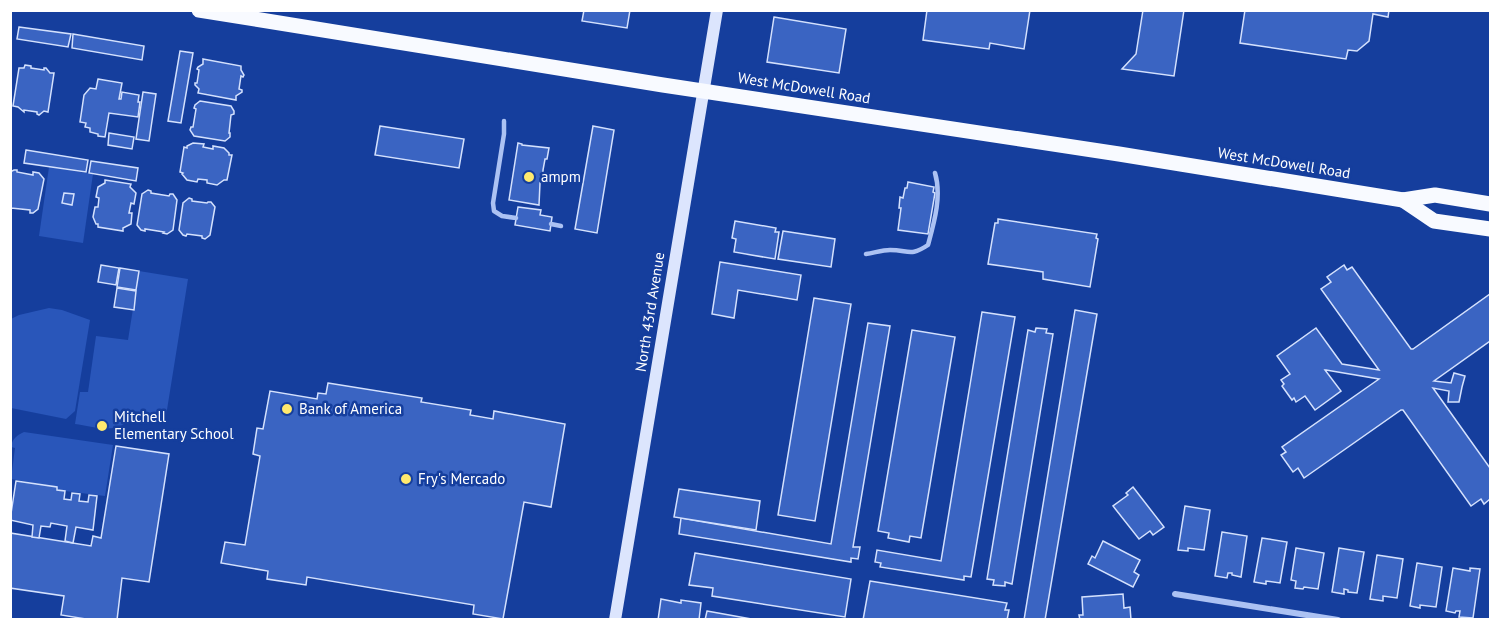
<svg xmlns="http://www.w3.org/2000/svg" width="1501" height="630" font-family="'PT Sans',sans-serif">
	<rect width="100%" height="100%" fill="#153e9d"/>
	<!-- green -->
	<g fill="#2956ba">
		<polygon points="49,167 93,174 83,243 39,236"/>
		<path d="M139 271 188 279 166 416 133 411C125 437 96 427 75 424L80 392H88L96 336 128 340Z"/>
		<polygon points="49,308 62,310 90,320 75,411 66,419 11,408 11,319 19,315"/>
		<path d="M24 432 113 445 105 496 57 490V487L11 479 15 448 11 447C12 439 17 435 24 432Z"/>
	</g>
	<!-- building -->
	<g fill="#3a64c2" stroke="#d4e1fd" stroke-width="1.5">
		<polygon points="584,10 630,10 627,28 582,21"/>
		<polygon points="927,10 1030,10 1024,49 990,43 989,49 923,40"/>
		<polygon points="1143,10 1184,10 1174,76 1122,69 1136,54"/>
		<polygon points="1245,10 1389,10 1388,17 1373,14 1369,41 1357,51 1348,50 1346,59 1240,43"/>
		<polygon points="774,17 846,29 839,73 767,62"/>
		<polygon points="19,27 71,34 68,47 17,39"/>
		<polygon points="73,34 144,46 142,60 72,48"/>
		<polygon points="180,51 193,53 181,123 168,121"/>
		<polygon points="203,59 241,66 241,70 244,75 243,77 241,76 239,89 242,90 242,92 236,96 236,100 198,93 199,89 195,85 195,83 197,83 199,70 197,69 198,67 203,64"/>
		<polygon points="25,65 31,66 31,68 44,70 44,68 46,68 50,73 54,73 48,112 44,111 39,115 37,114 37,112 24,110 24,112 18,107 13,106 19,68 24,68"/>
		<polygon points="98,79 122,83 119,99 121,99 122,92 139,95 138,102 140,102 138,117 109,113 105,137 98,136 98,134 90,132 90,128 85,127 86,123 80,122 84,95 90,88 96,89"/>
		<polygon points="143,92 156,94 149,141 136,139"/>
		<polygon points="200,101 231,106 234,111 234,114 231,115 229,133 230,133 230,137 225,141 194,136 190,130 191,127 193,127 196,109 194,108 195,105"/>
		<polygon points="380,126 464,139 459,168 375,155"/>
		<polygon points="593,126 614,130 597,233 575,229"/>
		<polygon points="109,133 134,137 132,149 108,145"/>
		<polygon points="193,143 204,144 203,147 213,149 213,146 224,148 229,153 229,155 232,155 227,180 224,180 217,185 207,183 207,180 198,179 197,182 187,180 182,174 183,173 180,172 184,147 187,148 187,146"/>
		<polygon points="518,143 522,144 522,145 549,148 547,159 545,159 543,170 543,173 545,173 544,181 542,180 540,183 539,205 509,200"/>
		<polygon points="26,150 88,160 86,172 24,163"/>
		<polygon points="91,161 138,168 136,181 89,173"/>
		<polygon points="14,170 17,170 17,172 33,175 33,172 39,173 44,179 38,209 33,213 30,213 30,210 11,208 10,209 10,172"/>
		<polygon points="105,180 131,184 130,187 136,193 134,204 131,203 129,213 132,213 131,224 123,228 123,231 98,227 98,224 96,224 93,217 95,207 98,207 99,198 96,197 98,187 105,183"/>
		<polygon points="908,182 934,187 933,192 935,193 928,234 898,230 901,208 899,208 900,197 903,198 905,188 907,188"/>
		<polygon points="148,190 151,191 151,193 169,196 170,194 173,194 177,200 173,230 167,234 163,233 164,232 145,229 145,231 141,230 137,225 142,194"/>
		<polygon points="64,193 74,194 72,205 62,203"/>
		<polygon points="189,198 192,199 192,201 207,203 208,202 211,202 215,207 210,235 205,239 202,238 202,236 187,234 186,236 183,235 179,230 183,203"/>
		<polygon points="518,207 541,210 540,215 552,217 550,231 515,225"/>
		<polygon points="998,219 1097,234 1096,238 1098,239 1090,287 1043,279 1043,272 988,264 995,223 998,223"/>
		<polygon points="735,221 776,228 775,232 779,232 775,259 734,252 736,239 732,238"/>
		<polygon points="783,231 835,239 831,267 778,259"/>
		<polygon points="720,262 801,275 797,300 738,290 734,318 712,314"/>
		<polygon points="101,265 119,268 116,285 98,282"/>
		<polygon points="1344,265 1347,270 1352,267 1411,349 1413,349 1490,294 1490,341 1434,381 1451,383 1454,373 1465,376 1462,387 1459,402 1448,402 1449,391 1433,388 1490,468 1490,499 1484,504 1481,499 1471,506 1403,410 1401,410 1304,478 1298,468 1293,472 1281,455 1286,452 1282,447 1379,379 1326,370 1325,370 1341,391 1315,410 1305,396 1296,402 1294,398 1292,400 1282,386 1284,384 1281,380 1290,374 1277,356 1316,328 1342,364 1379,370 1321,289 1331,282 1327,277"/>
		<polygon points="120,268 139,271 136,290 117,287"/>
		<polygon points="117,288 136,291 134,310 114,307"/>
		<polygon points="814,298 851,304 815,521 778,515"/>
		<polygon points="1075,310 1097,314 1045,620 1024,620"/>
		<polygon points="982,312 1015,317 971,577 964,576 964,580 880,567 881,563 875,562 877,550 941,561"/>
		<polygon points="868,323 890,326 853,547 860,547 858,559 851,558 851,562 679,534 681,518 831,544"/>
		<polygon points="1036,328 1047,329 1046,333 1053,334 1012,584 1005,582 1005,586 993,585 994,580 987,579 1028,330 1035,332"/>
		<polygon points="912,330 955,337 921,538 910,536 909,542 888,538 889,533 878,531"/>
		<polygon points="328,383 422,398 421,402 471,410 470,415 493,419 494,411 565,424 551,507 524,502 503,619 473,614 474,605 307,577 306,585 267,579 268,571 221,563 225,542 245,545 260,456 253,454 257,428 263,429 270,391 317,399 318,393 326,394"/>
		<polygon points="116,446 169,454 149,582 122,578 117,620 92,620 61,615 64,596 10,588 10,533 91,546 93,536 101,538"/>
		<polygon points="16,481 57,487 57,490 65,491 64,499 71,500 72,493 80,494 79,501 88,502 89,495 97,496 93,530 76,527 73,543 65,541 67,526 51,523 50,527 41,526 39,538 32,537 33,525 10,520"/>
		<polygon points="1133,487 1164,527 1153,535 1150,531 1139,539 1113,506 1128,495 1126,493"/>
		<polygon points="679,489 760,501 756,530 674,517"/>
		<polygon points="1185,506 1210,510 1204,550 1188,548 1188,551 1178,550"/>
		<polygon points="1222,532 1247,536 1241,577 1232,575 1232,573 1228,573 1227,578 1215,576"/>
		<polygon points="1262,538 1287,542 1280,583 1266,581 1266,584 1254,582"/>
		<polygon points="1103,541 1140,560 1134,572 1139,575 1133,587 1088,564 1092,556 1095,558"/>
		<polygon points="1296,548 1324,553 1318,589 1304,587 1303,589 1295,588 1296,581 1291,580"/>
		<polygon points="1339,548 1364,552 1357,593 1348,592 1348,590 1344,589 1344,594 1332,592"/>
		<polygon points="695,553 851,579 845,617 712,596 713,588 689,585"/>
		<polygon points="1377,555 1403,559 1397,598 1383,596 1383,601 1370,599"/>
		<polygon points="1417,563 1442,567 1436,607 1420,605 1420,608 1410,606"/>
		<polygon points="1453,568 1470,571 1470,568 1480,569 1473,618 1459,617 1460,611 1456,611 1455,613 1446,611"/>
		<polygon points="870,581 1007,603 1005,610 1009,610 1007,620 863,620"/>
		<polygon points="1123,594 1124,608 1130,607 1131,620 1080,620 1079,615 1083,615 1082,597"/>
		<polygon points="661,599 681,603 681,600 701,603 699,620 658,620"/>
		<polygon points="707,611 757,620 705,620"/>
	</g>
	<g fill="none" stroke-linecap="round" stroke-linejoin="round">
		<!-- lane -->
		<g stroke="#acc2f3" stroke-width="4.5">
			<polyline points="504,121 504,134 493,203 494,211 502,216 516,218"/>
			<polyline points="551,224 561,226"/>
			<path d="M866 254C874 253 882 250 890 250 909 250 910 257 928 245 934 223 942 196 935 173"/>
		</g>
		<!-- street -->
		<polyline stroke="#acc2f3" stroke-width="6" points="1175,594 1338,620"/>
		<!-- secondary -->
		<polyline stroke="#dce5fd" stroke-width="12" points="615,620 717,10"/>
		<!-- primary -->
		<g stroke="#f8faff" stroke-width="15">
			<polyline points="199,10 663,85 1119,154 1403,200 1435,195 1490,204"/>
			<polyline points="1403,200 1434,221 1490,229"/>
		</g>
	</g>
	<!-- markers -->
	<g fill="#ffe96e" stroke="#153e9d" stroke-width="2">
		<circle cx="529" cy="177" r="6"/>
		<circle cx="287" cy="409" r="6"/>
		<circle cx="102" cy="426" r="6"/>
		<circle cx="406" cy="479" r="6"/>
	</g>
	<g text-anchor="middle" stroke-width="5" stroke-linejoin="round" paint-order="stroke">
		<!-- street labels -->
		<g font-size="15" fill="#fff" stroke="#153e9d">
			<text transform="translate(804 88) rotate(9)" y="5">West McDowell Road</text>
			<text transform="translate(1284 163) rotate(9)" y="5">West McDowell Road</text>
			<text transform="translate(650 312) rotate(-81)" y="5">North 43rd Avenue</text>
		</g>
		<!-- poi labels -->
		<g font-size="15" fill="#fff" stroke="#153e9d" text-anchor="start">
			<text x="541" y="182">ampm</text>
			<text x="299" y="414">Bank of America</text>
			<text x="114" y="422">Mitchell<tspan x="114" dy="17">Elementary School</tspan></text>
			<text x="418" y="484">Fry's Mercado</text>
		</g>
	</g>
	<!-- border -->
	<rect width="1501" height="630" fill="none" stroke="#ffffff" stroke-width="24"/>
</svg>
